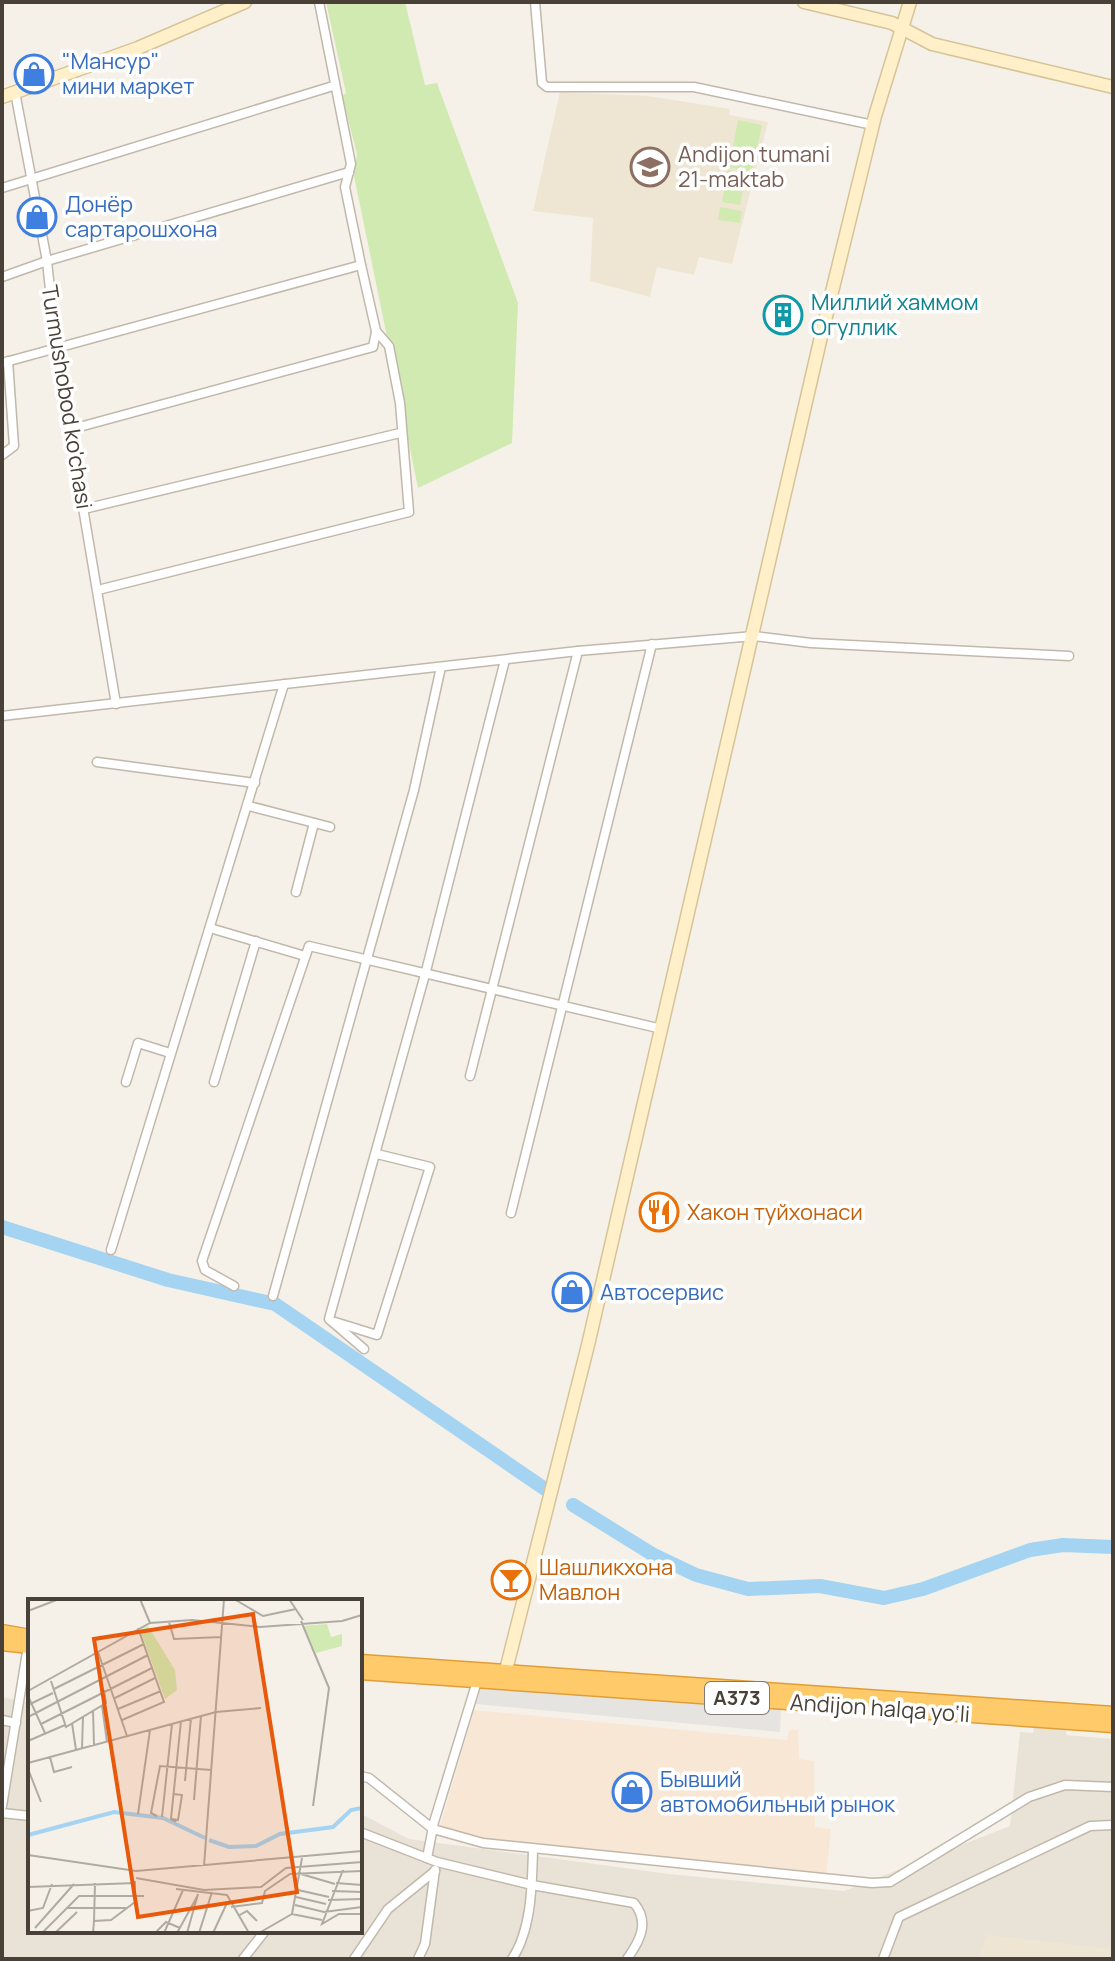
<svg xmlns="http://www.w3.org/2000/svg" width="1115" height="1961" font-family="Manrope,sans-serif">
	<rect width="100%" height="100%" fill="#f5f1e9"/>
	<!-- residential -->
	<polygon fill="#e9e3d7" points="2,1697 30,1703 30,1931 360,1931 360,1813 409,1839 669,1874 844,1891 1010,1826 1020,1732 1033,1733 1034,1727 1066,1729 1066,1735 1113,1739 1113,1959 2,1959"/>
	<!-- commercial -->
	<polygon fill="#f7e7d4" points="474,1710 787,1740 789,1730 798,1730 799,1759 814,1761 815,1827 831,1829 826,1876 493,1844 440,1827"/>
	<!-- education -->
	<g fill="#eee6d2">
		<polygon points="560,92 648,96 730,109 729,115 768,122 732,264 699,257 694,275 657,267 650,297 590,281 593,218 533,211"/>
		<polygon points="987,1935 1112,1949 1108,1959 978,1959"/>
	</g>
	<!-- green -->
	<g fill="#d1eab1">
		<polygon points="326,2 405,2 425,85 437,83 518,303 512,443 418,488 354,176 357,154 342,96 346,93"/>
		<polygon points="738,120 762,125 752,172 729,167"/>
		<polygon points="728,170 746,174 740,205 722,202"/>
		<polygon points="720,207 742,211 740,223 718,220"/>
	</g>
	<!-- parking -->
	<polygon fill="#e6e4e0" points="476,1683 781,1708 780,1732 476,1704"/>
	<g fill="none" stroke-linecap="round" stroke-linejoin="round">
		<!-- river -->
		<g stroke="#a4d4f2" stroke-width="14">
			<polyline points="2,1227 168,1280 275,1304 545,1489"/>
			<polyline points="573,1505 652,1554 696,1575 748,1589 820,1586 884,1598 923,1589 1030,1550 1063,1545 1113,1547"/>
		</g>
		<defs>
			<g id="street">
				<polyline points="535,2 542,83 547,87 694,87 873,125"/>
				<polyline points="15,92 47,261 56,347 116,704"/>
				<polyline points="2,188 333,86"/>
				<polyline points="2,277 47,261 349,172"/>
				<polyline points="2,363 361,265"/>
				<polyline points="72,429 373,347 376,332"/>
				<polyline points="2,455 14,446 8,361"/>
				<polyline points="84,509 400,433"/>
				<polyline points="98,590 409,512 400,403 389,346 376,331 361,265 345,187 351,164 319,2"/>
				<polyline points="2,716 578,651 754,636 811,643 1069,656"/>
				<polyline points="97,762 255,783"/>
				<polyline points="249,806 330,827"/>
				<polyline points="296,892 314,823"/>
				<polyline points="210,928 305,956"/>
				<polyline points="470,1076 578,651"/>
				<polyline points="126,1082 138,1043 170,1053"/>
				<polyline points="214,1082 256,941"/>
				<polyline points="511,1213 652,644"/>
				<polyline points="111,1250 284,684"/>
				<polyline points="234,1286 205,1270 202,1261 309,946 662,1029"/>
				<polyline points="273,1296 414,790 441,667"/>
				<polyline points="335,1322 377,1335 430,1167 377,1154"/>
				<polyline points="364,1349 329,1319 426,971 505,660"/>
				<polyline points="2,1720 16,1723"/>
				<polyline points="360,1776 369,1778 433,1829 483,1843 872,1883 890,1882 1029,1797 1065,1785 1113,1787"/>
				<polyline points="2,1806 28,1646"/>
				<polyline points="2,1813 30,1816"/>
				<path d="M360 1832 437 1862 532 1885 634 1903C650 1922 640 1941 627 1959"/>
				<polyline points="427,1858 434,1822 478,1678"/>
				<polyline points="243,1959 265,1931"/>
				<polyline points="354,1959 388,1909 435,1871"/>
				<polyline points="418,1959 425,1944 435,1870"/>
				<path d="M512 1959C532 1929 532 1884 533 1849"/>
				<polyline points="883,1959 899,1917 1090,1826 1113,1825"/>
			</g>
			<g id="secondary">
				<polyline points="804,2 892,23 932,44 1113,87"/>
				<polyline points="2,97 138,48 245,2"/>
				<polyline points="504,1678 588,1345 820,341 875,116 910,2"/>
			</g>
			<g id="highway">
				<polyline points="2,1632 30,1637"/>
				<polyline points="2,1643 30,1646"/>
				<polyline points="360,1662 1113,1714"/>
				<polyline points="360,1672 1113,1725"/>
			</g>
		</defs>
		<!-- street casing -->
		<use href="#street" stroke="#c1b8ab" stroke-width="11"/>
		<!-- secondary casing -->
		<use href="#secondary" stroke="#d6c498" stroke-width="15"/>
		<!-- highway casing -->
		<use href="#highway" stroke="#e29e36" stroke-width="17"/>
		<!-- street -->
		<use href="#street" stroke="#fff" stroke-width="8"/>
		<!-- secondary -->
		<use href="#secondary" stroke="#fff0c9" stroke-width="12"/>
		<!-- highway -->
		<use href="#highway" stroke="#ffca6a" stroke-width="14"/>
	</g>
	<!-- icons -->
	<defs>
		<symbol id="shop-ring" viewBox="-11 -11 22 22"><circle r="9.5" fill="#fff" stroke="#3f7fe0" stroke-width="1.5"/><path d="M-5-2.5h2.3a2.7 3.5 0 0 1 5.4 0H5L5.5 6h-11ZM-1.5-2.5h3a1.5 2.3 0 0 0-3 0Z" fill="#3f7fe0"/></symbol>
		<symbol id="school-ring" viewBox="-11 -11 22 22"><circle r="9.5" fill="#fff" stroke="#8d6e63" stroke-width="1.5"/><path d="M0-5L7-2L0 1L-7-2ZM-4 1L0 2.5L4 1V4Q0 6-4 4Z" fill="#8d6e63"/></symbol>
		<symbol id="building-ring" viewBox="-11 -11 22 22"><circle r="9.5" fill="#fff" stroke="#0f9aa8" stroke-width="1.5"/><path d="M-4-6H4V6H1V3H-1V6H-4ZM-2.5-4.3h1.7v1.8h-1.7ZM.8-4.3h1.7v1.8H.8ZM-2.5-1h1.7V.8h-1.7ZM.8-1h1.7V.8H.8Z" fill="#0f9aa8"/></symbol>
		<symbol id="restaurant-ring" viewBox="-11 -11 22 22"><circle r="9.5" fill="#fff" stroke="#e8710a" stroke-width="1.5"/><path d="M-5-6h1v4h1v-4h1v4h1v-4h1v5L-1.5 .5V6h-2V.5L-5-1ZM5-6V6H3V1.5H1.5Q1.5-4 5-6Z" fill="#e8710a"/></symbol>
		<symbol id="bar-ring" viewBox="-11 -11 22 22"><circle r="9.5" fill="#fff" stroke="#e8710a" stroke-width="1.5"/><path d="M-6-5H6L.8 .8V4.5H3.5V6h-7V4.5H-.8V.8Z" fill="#e8710a"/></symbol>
	</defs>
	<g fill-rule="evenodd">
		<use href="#shop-ring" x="12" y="52" width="44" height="44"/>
		<use href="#school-ring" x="628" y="145" width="44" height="44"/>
		<use href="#shop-ring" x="15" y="195" width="44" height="44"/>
		<use href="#building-ring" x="761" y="293" width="44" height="44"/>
		<use href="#restaurant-ring" x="637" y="1190" width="44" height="44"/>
		<use href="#shop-ring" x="550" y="1270" width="44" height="44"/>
		<use href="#bar-ring" x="489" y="1558" width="44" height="44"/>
		<use href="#shop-ring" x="610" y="1770" width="44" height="44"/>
	</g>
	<g text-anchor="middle" stroke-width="7" stroke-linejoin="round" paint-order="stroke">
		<!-- shield labels -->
		<rect fill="#fff" stroke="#807a73" stroke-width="2" x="705" y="1682" width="64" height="32" rx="6"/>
		<g font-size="20" font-weight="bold" fill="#494137">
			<text x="737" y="1705">A373</text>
		</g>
		<!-- shop labels -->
		<g font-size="22" fill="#366cbe" stroke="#fff" text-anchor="start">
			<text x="62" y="69">"Мансур"<tspan x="62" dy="25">мини маркет</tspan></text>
			<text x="65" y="212">Донёр<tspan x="65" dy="25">сартарошхона</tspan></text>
			<text x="600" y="1300">Автосервис</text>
			<text x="660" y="1787">Бывший<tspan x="660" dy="25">автомобильный рынок</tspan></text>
		</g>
		<!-- education labels -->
		<g font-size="22" fill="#785e54" stroke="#fff" text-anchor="start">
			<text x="678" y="162">Andijon tumani<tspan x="678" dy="25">21-maktab</tspan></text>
		</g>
		<!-- culture labels -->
		<g font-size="22" fill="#0d838f" stroke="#fff" text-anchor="start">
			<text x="811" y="310">Миллий хаммом<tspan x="811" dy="25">Огуллик</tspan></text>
		</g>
		<!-- street labels -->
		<g font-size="22" fill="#494137" stroke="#fff">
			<text transform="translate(67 397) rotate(81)" y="8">Turmushobod ko'chasi</text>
			<text transform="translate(880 1708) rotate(4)" y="8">Andijon halqa yo‘li</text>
		</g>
		<!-- food labels -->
		<g font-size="22" fill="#c56008" stroke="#fff" text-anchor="start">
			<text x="687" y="1220">Хакон туйхонаси</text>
			<text x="539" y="1575">Шашликхона<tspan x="539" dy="25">Мавлон</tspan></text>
		</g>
	</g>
	<!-- overview -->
	<g transform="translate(28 1599)">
		<rect width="334" height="334" fill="#f5f1e9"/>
		<path d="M299 25 303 38 314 35V47L288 54 276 27ZM120 27 147 71 149 91 137 100 112 31Z" fill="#d1eab1"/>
		<path fill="none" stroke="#a4d4f2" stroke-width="4" d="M0 236 86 213 135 219 177 239M181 241 201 248 228 247 252 235 305 228 323 211 334 209"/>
		<path fill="none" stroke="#b0aba2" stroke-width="2" d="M112 0 122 24M206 0 235 17 268 10M261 0 275 21M0 12 31 0M273 22 301 89 285 207M141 23 146 40 193 38M70 53 99 137M23 82 38 128 78 104 76 91M26 90 116 45M0 92 122 24 164 21 232 28 314 22 334 16M0 97 17 134M87 99 127 79M0 106 25 94M74 106 79 143M90 110 133 92M65 111 66 146M0 118 120 56M94 121 136 103 110 29M44 124 48 151M13 125 124 69M0 142 37 126M54 149 55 118M22 158 26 173 44 168M0 164 188 113 233 109M0 170 13 203M157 182 163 119M166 201 173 117M110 215 122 131M129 217 123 214 132 167 183 171M134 218 144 125M144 220 150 221 154 196 146 195M148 223 143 220 153 122M0 256 108 272 334 252M176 267 196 0M315 271 294 325 311 315H334M273 275 307 285M108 279 176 291 233 288 258 269 334 263M308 284 334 286M0 288 107 284M148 290 199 296 221 334M270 291 301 298M304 292 334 293M268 298 298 305M300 301 334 300M267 306 296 313 334 308M203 308 234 304 237 292 262 275 334 272M40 309H98M0 312 15 309 24 285M264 315 274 259M210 317 219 312 229 322M66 322 67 284M7 329 46 285M14 334 51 297H116M27 334 49 313M65 334 66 322 83 321 107 303V282M127 334 138 323 152 329M136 334 155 291M149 334 170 296M159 334 170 295M171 334 184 293M185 334 199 304M231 334 264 315 294 321"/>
		<path fill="#e8590c" fill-opacity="0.15" stroke="#e8590c" stroke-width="4" d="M225 15 269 293 110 318 66 40Z"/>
		<rect width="334" height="334" fill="none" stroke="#494137" stroke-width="4"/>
	</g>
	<!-- border -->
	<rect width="1115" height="1961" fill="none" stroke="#494137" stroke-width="8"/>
</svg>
